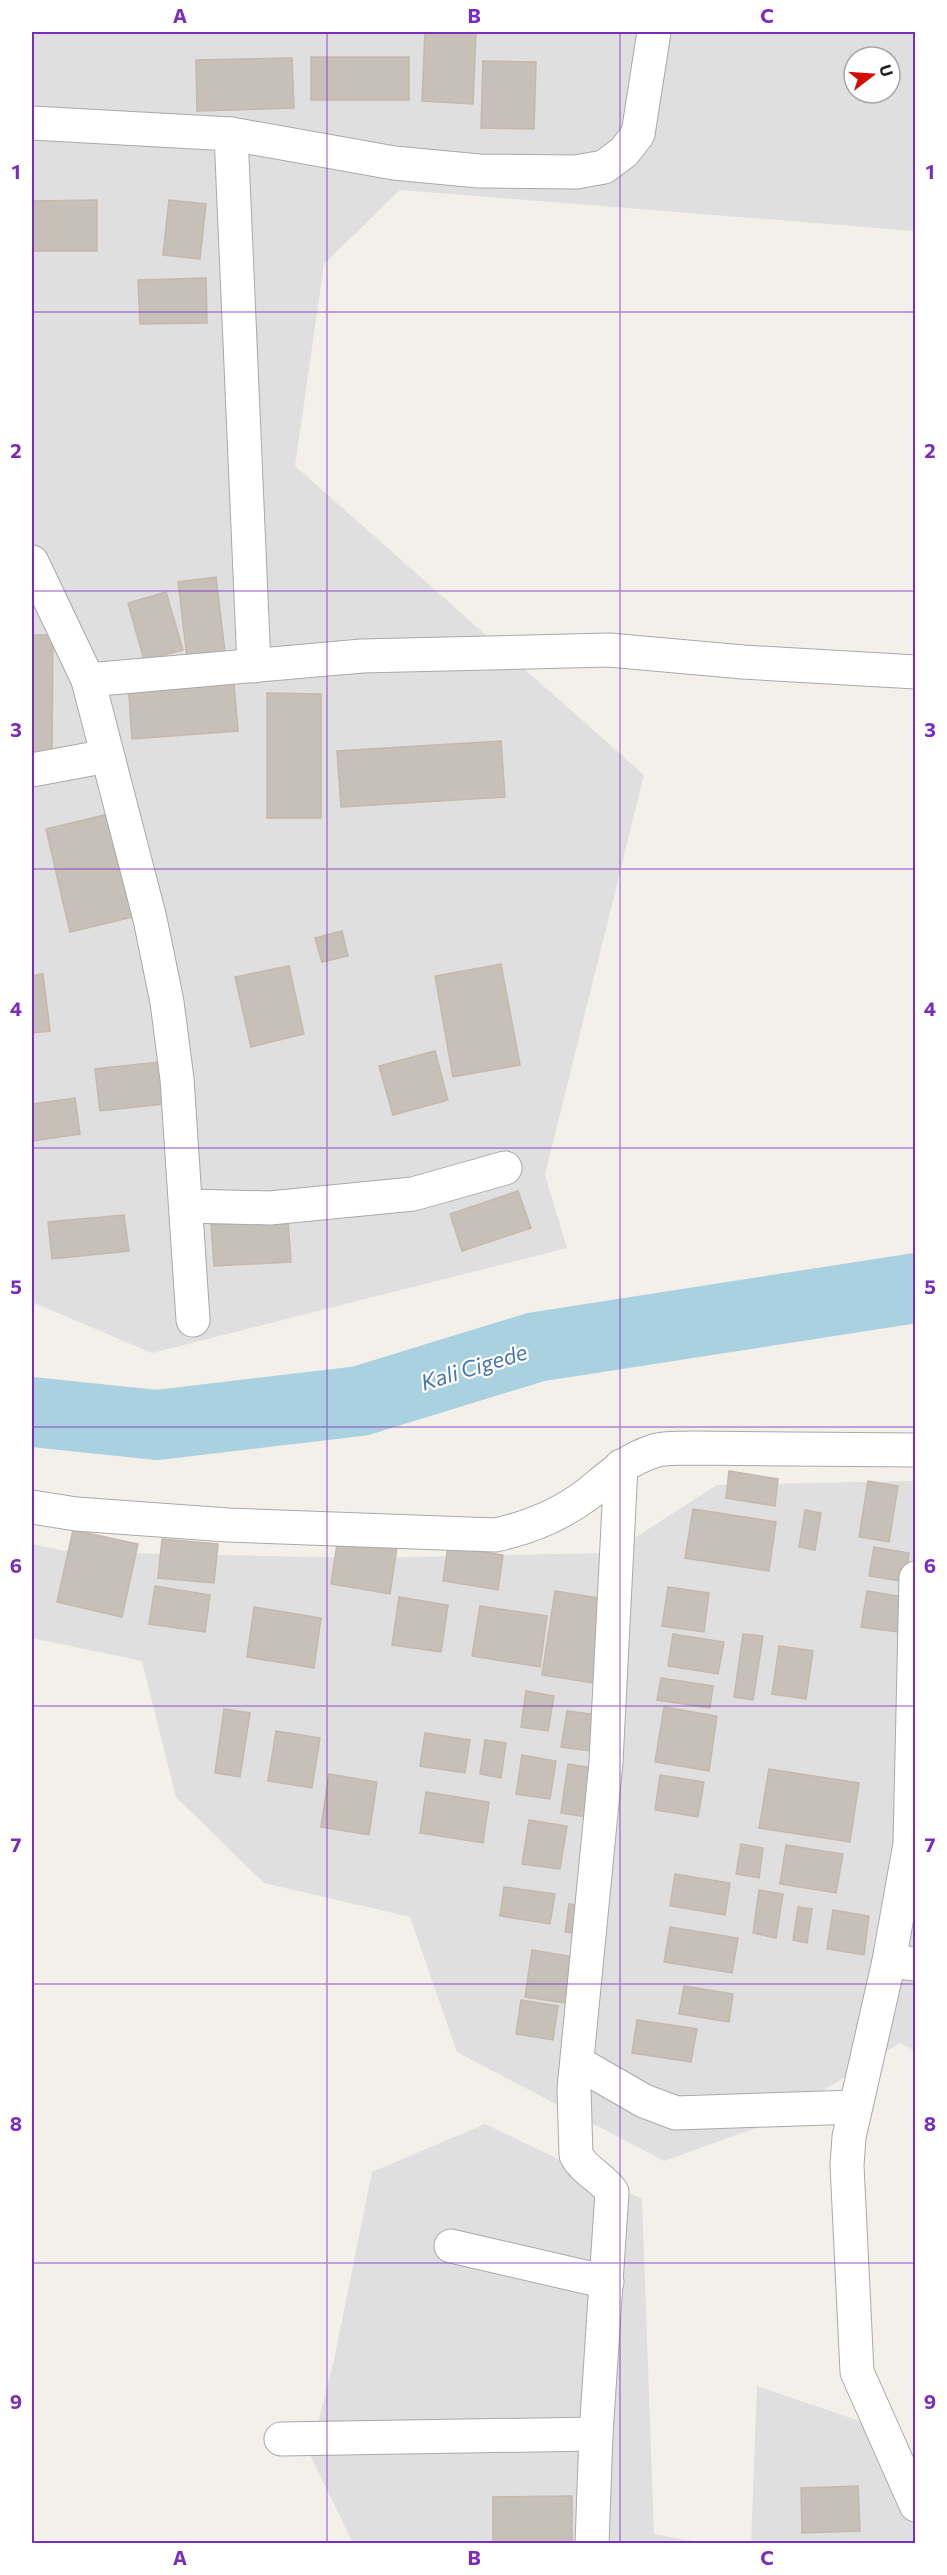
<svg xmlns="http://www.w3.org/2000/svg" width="947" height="2575" font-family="Commissioner,sans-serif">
	<rect width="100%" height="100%" fill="#f2f0e9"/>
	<!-- residential -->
	<g fill="#e0dfdf" fill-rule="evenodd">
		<path d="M32 32H915V231L400 190 324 264 295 466 644 775 545 1175 567 1248 152 1353 32 1302ZM854 57H890V93H854Z"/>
		<polygon points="915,1481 915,2051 900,2043 772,2122 664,2161 457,2052 410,1917 264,1883 176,1797 142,1661 32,1638 32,1544 70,1552 360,1558 611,1553 717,1485"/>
		<polygon points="485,2124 642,2199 654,2534 704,2543 353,2543 310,2455 334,2360 372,2172"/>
		<polygon points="757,2386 892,2432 915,2470 915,2543 751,2544"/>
	</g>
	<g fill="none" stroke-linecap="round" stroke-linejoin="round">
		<!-- river -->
		<polyline stroke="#a9d1e0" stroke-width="70" points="32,1412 157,1425 360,1401 536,1347 916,1288"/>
	</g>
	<!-- building -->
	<g fill="#c7c0b8" stroke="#c5b7aa" stroke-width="1.5">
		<polygon points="425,32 476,32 473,104 422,101"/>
		<rect x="311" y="57" width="98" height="43"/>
		<polygon points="292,58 294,108 197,111 196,60"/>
		<polygon points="483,61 536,62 534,129 481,128"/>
		<polygon points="97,200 97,251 32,251 32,201"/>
		<polygon points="169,200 206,204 200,259 163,255"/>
		<polygon points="206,278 207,323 140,324 138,280"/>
		<polygon points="216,577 226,660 188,665 178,582"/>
		<polygon points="166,592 183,650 144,660 128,603"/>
		<polygon points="32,635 53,635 52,754 32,754"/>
		<polygon points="233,673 238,731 132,739 128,682"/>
		<polygon points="267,693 321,694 321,818 267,818"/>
		<polygon points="501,741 505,797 341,807 337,751"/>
		<polygon points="113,813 137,916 70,932 46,829"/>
		<polygon points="342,931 348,956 322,962 315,938"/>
		<polygon points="501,964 520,1065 453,1077 435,976"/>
		<polygon points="289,966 304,1034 251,1047 235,977"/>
		<polygon points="43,974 50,1031 32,1033 32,976"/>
		<polygon points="435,1051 448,1100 393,1115 379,1066"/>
		<polygon points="159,1062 164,1104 100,1111 95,1069"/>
		<polygon points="75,1098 80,1134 33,1141 32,1104"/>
		<polygon points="518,1191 531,1228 462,1251 450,1214"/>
		<polygon points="124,1215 129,1251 52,1259 48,1222"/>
		<polygon points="288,1221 291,1262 214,1266 211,1225"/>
		<polygon points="729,1471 778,1479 775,1506 726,1498"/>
		<polygon points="868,1481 898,1486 889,1542 859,1537"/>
		<polygon points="693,1509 776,1522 769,1571 685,1558"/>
		<polygon points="805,1510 821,1513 815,1550 799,1547"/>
		<polygon points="73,1530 138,1544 122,1617 57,1602"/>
		<polygon points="338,1538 397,1547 390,1594 331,1584"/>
		<polygon points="162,1539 218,1544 214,1583 158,1578"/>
		<polygon points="448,1546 503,1555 498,1590 443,1581"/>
		<polygon points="874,1547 909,1553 905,1582 869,1576"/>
		<polygon points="155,1586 210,1595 205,1632 149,1624"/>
		<polygon points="668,1587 709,1593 704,1632 662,1626"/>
		<polygon points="555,1591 612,1600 599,1684 542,1675"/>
		<polygon points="867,1591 904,1597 898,1632 861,1627"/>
		<polygon points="399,1597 448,1605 441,1652 392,1645"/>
		<polygon points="480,1606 547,1616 540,1667 472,1656"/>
		<polygon points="254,1607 321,1618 314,1668 247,1657"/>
		<polygon points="673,1634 724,1642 718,1674 668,1666"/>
		<polygon points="743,1634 763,1636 753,1700 734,1697"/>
		<polygon points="779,1646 813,1651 806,1699 772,1694"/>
		<polygon points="661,1678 713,1686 710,1708 657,1700"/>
		<polygon points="526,1691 554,1696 548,1731 521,1727"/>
		<polygon points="664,1707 717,1716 709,1771 655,1762"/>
		<polygon points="224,1709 250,1713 240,1777 215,1773"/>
		<polygon points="567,1711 605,1716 599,1752 561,1747"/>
		<polygon points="276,1731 320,1738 312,1788 268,1781"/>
		<polygon points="425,1733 470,1740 465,1773 420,1766"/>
		<polygon points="485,1740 506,1743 501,1778 480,1774"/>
		<polygon points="522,1755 556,1761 550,1799 516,1794"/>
		<polygon points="568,1764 599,1769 592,1818 561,1813"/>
		<polygon points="769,1769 859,1783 850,1842 759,1828"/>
		<polygon points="329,1774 377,1782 369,1835 321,1827"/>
		<polygon points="660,1775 704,1782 698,1817 655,1810"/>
		<polygon points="426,1792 489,1802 483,1843 420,1833"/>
		<polygon points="529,1820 567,1826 560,1869 522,1864"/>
		<polygon points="741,1844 763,1848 759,1878 736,1874"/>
		<polygon points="786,1845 843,1854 836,1893 780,1884"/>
		<polygon points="675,1874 730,1883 725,1915 670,1906"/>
		<polygon points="504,1887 555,1894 550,1924 500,1916"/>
		<polygon points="759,1890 783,1894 776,1938 753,1933"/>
		<polygon points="569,1904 590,1907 586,1935 565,1932"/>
		<polygon points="798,1907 812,1909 807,1943 793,1940"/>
		<polygon points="833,1910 869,1916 864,1955 827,1949"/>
		<polygon points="670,1927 738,1938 732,1973 664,1962"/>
		<polygon points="532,1950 580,1958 573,2004 525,1997"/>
		<polygon points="684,1986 733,1994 729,2022 679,2014"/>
		<polygon points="521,2000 558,2006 553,2040 516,2034"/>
		<polygon points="637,2020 697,2029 691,2062 632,2053"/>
		<polygon points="858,2486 860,2531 802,2533 801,2488"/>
		<polygon points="572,2496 572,2544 493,2544 493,2497"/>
	</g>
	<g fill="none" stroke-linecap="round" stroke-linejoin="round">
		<defs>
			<g id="minor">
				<polyline points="32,123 231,134 394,163 479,171 576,172 604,167 624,152 638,134 654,32"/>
				<polyline points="231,134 254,666"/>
				<polyline points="32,562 88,680 150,919 167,1002 177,1079 193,1320"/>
				<polyline points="88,680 362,656 609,650 743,662 916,672"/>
				<polyline points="32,770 107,756"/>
				<polyline points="187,1206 270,1208 413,1194 505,1168"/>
				<path d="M32 1507 76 1514 228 1525 495 1535C529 1528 560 1515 588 1494 610 1476 626 1460 654 1451 665 1447 680 1449 691 1448L916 1450"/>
				<polyline points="916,1578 910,1844 889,1961 849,2137 847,2165 857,2372 916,2505"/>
				<polyline points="889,1961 916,1964"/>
				<polyline points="578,2063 644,2101 676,2113 855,2107"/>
				<polyline points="451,2246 607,2282"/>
				<polyline points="281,2439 596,2434"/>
				<path d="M592 2544 596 2434 612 2192C602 2177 584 2171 576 2155L574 2089 606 1762 621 1466"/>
			</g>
		</defs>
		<!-- minor casing -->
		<use href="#minor" stroke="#a9a9a9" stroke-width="35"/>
		<!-- minor -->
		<use href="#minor" stroke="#fff" stroke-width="33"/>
	</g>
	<!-- grid -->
	<path fill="none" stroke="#7b2cbf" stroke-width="1.5" stroke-opacity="0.55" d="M327 32V2544M620 32V2544M32 312H916M32 591H916M32 869H916M32 1148H916M32 1427H916M32 1706H916M32 1984H916M32 2263H916"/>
	<g text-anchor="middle" stroke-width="4.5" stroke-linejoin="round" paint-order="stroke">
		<!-- water labels -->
		<g font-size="22" font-style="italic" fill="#4775ae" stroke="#fff">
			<text transform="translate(474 1367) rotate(-17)" y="8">Kali Cigede</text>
		</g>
	</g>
	<!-- border -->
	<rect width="947" height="2575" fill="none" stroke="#ffffff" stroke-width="66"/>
	<!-- north arrow -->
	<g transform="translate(872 75) rotate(73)"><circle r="28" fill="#ffffff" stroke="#a7a7a7" stroke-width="1.5"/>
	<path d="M0-4.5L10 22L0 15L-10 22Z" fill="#d40c00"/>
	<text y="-9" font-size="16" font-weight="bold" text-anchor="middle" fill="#222222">U</text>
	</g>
	<rect x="33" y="33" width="881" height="2509" fill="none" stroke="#7b2cbf" stroke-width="2"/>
	<g font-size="20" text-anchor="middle" font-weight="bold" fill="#7b2cbf">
		<text x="180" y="23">A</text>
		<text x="474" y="23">B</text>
		<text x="767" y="23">C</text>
		<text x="16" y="179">1</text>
		<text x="930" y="179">1</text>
		<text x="16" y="458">2</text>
		<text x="930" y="458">2</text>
		<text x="16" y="737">3</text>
		<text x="930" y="737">3</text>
		<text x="16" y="1016">4</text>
		<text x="930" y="1016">4</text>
		<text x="16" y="1294">5</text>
		<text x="930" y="1294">5</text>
		<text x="16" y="1573">6</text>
		<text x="930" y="1573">6</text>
		<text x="16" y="1852">7</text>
		<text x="930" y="1852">7</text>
		<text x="16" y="2131">8</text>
		<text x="930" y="2131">8</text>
		<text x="16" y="2409">9</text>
		<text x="930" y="2409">9</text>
		<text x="180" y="2565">A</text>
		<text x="474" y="2565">B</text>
		<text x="767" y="2565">C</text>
	</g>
</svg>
